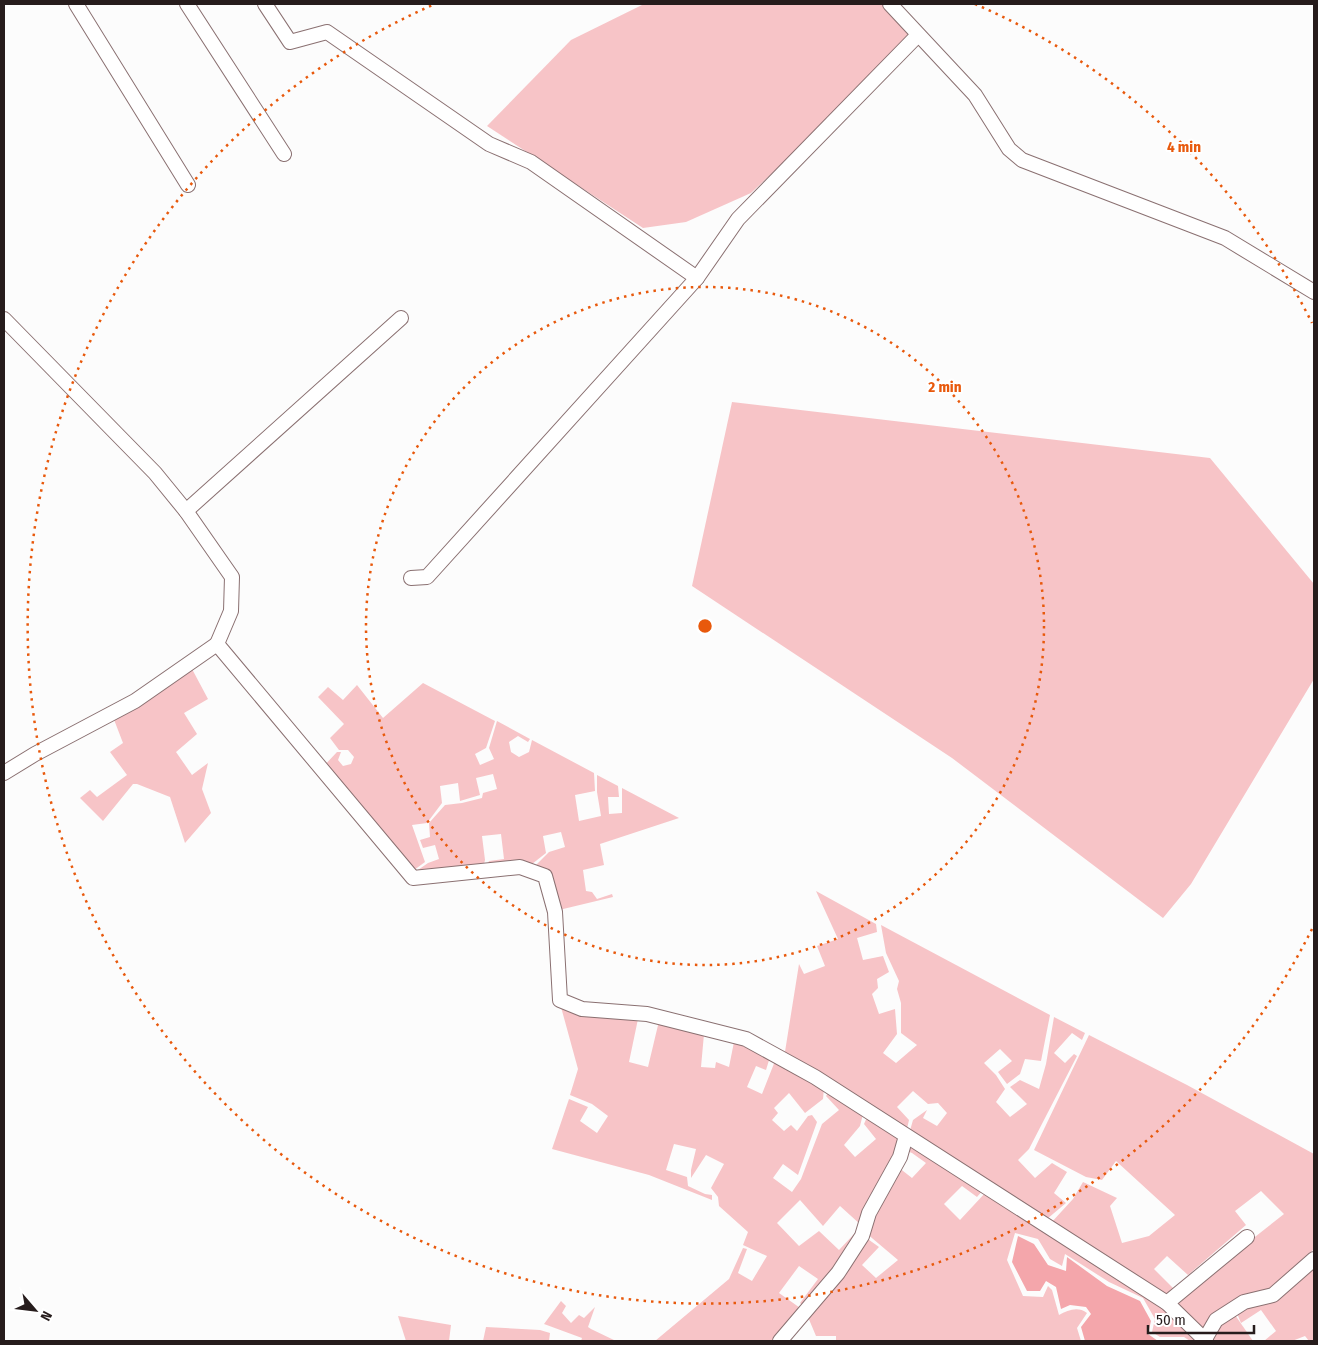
<svg xmlns="http://www.w3.org/2000/svg" width="1318" height="1345" font-family="'Fira Sans Condensed',sans-serif">
	<rect width="100%" height="100%" fill="#fcfcfc"/>
	<!-- green -->
	<g fill="#f7c4c7">
		<polygon points="644,4 883,4 918,35 751,193 686,222 643,228 487,126 571,40"/>
		<polygon points="732,402 1210,458 1314,584 1314,679 1191,884 1163,918 952,758 692,586"/>
		<polygon points="192,669 208,699 184,713 197,734 176,752 192,775 208,763 202,789 211,813 185,843 170,797 137,784 133,784 103,821 80,798 90,790 97,797 127,775 110,752 123,743 113,717"/>
		<polygon points="423,683 495,721 486,748 475,754 480,765 494,759 489,748 497,721 530,739 528,742 518,736 509,742 511,752 519,757 529,752 532,740 594,773 595,791 575,795 579,821 601,816 597,792 597,775 618,786 619,797 608,797 609,814 622,813 622,788 679,818 600,844 604,865 583,870 586,891 592,892 597,899 612,894 613,897 559,910 549,870 536,865 549,852 565,847 561,832 543,836 546,853 532,864 486,868 489,861 504,859 501,834 482,836 485,860 483,868 415,872 428,863 439,859 435,845 423,848 420,840 430,837 429,823 445,805 462,803 482,798 483,793 497,789 493,774 476,778 480,795 460,801 458,783 440,786 442,803 427,823 412,825 425,862 410,873 321,769 337,752 341,752 338,760 343,766 351,764 354,757 348,750 339,750 330,738 344,724 318,697 328,687 343,700 357,685 383,718"/>
		<polygon points="816,891 876,924 877,932 857,938 863,960 883,956 889,972 877,979 878,988 872,994 879,1014 895,1009 897,1034 883,1053 896,1063 917,1045 901,1033 901,1003 897,989 899,981 886,953 881,925 1050,1015 1041,1061 1025,1059 1020,1074 1007,1084 998,1072 1012,1061 1000,1049 984,1063 996,1075 1005,1089 996,1102 1010,1117 1027,1104 1010,1087 1020,1080 1039,1089 1046,1064 1054,1017 1085,1033 1082,1040 1072,1033 1054,1053 1065,1063 1074,1054 1077,1056 1029,1149 1018,1160 1035,1178 1052,1163 1067,1172 1054,1193 1066,1203 1047,1219 909,1134 913,1120 927,1110 923,1118 937,1126 947,1113 938,1103 928,1104 913,1091 897,1107 909,1120 906,1133 784,1058 799,964 804,974 825,966 817,946 838,939"/>
		<polygon points="561,1007 638,1019 629,1062 648,1067 659,1021 704,1034 701,1067 715,1068 716,1062 729,1067 734,1042 749,1045 770,1057 766,1070 756,1066 747,1087 762,1094 775,1061 824,1088 823,1099 805,1113 789,1093 774,1108 778,1113 772,1120 784,1131 791,1125 797,1131 808,1116 812,1115 817,1122 798,1175 783,1164 773,1178 792,1192 801,1179 822,1124 839,1110 826,1096 830,1090 863,1114 860,1126 844,1145 855,1157 876,1139 864,1124 868,1115 903,1139 861,1225 840,1206 823,1226 800,1200 777,1223 799,1246 819,1231 839,1250 855,1233 858,1234 807,1309 800,1303 818,1279 799,1266 779,1293 803,1310 774,1341 655,1341 729,1279 743,1248 747,1249 738,1273 752,1281 767,1256 743,1245 748,1232 719,1206 718,1197 711,1188 724,1164 706,1155 691,1178 691,1170 696,1149 674,1144 666,1170 687,1177 688,1186 705,1194 712,1195 712,1200 649,1175 552,1149 569,1099 588,1107 580,1121 597,1133 608,1116 592,1104 570,1095 578,1069"/>
		<polygon points="1089,1035 1187,1085 1314,1154 1314,1249 1270,1291 1203,1337 1170,1304 1284,1214 1261,1191 1235,1211 1246,1225 1188,1275 1167,1256 1154,1269 1176,1291 1165,1301 1050,1224 1073,1199 1083,1182 1117,1198 1110,1206 1122,1243 1149,1236 1175,1215 1116,1161 1102,1180 1086,1177 1034,1150"/>
		<path d="M909 1142 983 1190 977 1197 962 1186 944 1204 960 1220 986 1192 1137 1287 1202 1341H1190L1184 1337H1160L1152 1332 1155 1319 1143 1298 1109 1282 1065 1254 1062 1266 1050 1259 1038 1239 1015 1233 1007 1260 1023 1296 1043 1297 1048 1286 1052 1290 1059 1315C1068 1310 1078 1306 1087 1313L1077 1328 1081 1341H836V1336H816L808 1317 865 1237 879 1247 862 1265 876 1278 898 1260 866 1233 898 1167 912 1178 926 1163 912 1153 904 1150Z"/>
		<polygon points="1314,1265 1314,1341 1309,1341 1305,1336 1292,1341 1264,1341 1276,1331 1261,1310 1241,1323 1236,1311"/>
		<polygon points="561,1301 566,1306 562,1313 571,1323 579,1315 584,1318 595,1307 588,1327 591,1329 616,1341 581,1341 582,1338 544,1324"/>
		<polygon points="1233,1312 1253,1341 1208,1341 1217,1323"/>
		<polygon points="398,1316 451,1325 449,1341 406,1341"/>
		<polygon points="486,1327 540,1330 550,1333 549,1341 483,1341"/>
	</g>
	<!-- water -->
	<polygon fill="#f4a6ab" points="1018,1236 1034,1244 1048,1265 1066,1271 1067,1257 1107,1286 1140,1301 1151,1321 1148,1334 1158,1341 1085,1341 1081,1327 1091,1314 1086,1307 1070,1305 1061,1309 1056,1287 1046,1281 1040,1291 1027,1291 1012,1262"/>
	<g fill="none" stroke-linecap="round" stroke-linejoin="round">
		<defs>
			<g id="minor">
				<polyline points="76,4 188,185"/>
				<polyline points="187,4 284,154"/>
				<polyline points="265,4 290,42 327,32 489,144 531,162 697,278"/>
				<polyline points="890,4 975,95 1009,149 1022,160 1225,238 1314,292"/>
				<polyline points="4,319 155,473 186,511 232,577 231,611 217,644 413,878 520,867 545,876 555,912 560,1000 582,1009 647,1014 746,1039 815,1077 1167,1303 1206,1341"/>
				<polyline points="186,511 401,318"/>
				<polyline points="411,578 427,577 697,278 738,219 918,35"/>
				<polyline points="4,773 35,754 135,701 217,644"/>
				<polyline points="1167,1303 1247,1237"/>
				<polyline points="1205,1339 1216,1320 1244,1302 1273,1295 1314,1259"/>
				<polyline points="780,1341 838,1273 862,1236 869,1213 900,1157 906,1136"/>
			</g>
		</defs>
		<!-- minor casing -->
		<use href="#minor" stroke="#8a7071" stroke-width="16"/>
		<!-- minor -->
		<use href="#minor" stroke="#fff" stroke-width="14"/>
	</g>
	<!-- distance rings -->
	<g fill="none" stroke="#e8590c" stroke-width="2.5" stroke-dasharray="2.5 5">
		<circle cx="705" cy="626" r="339"/>
		<path d="M1312 929A678 678 0 1 1 435 4M975 4A678 678 0 0 1 1312 323"/>
	</g>
	<circle cx="705" cy="626" r="8" fill="#e8590c" stroke="#fff" stroke-width="2.5"/>
	<g font-size="15" text-anchor="middle" font-weight="bold" fill="#e8590c" stroke="#fff" stroke-width="4" stroke-linejoin="round" paint-order="stroke">
		<text x="1184" y="152">4 min</text>
		<text x="945" y="392">2 min</text>
	</g>
	<!-- border -->
	<rect width="1318" height="1345" fill="none" stroke="#261c1c" stroke-width="10"/>
	<!-- north arrow -->
	<g transform="translate(35 1310) rotate(118)" stroke="#ffffff" stroke-width="4" paint-order="stroke">
	<path d="M0-4L9 19L0 12L-9 19Z" fill="#261c1c"/>
	<text y="-8" font-size="14" font-weight="bold" text-anchor="middle" fill="#261c1c">N</text>
	</g>
	<!-- scale -->
	<path d="M1148 1325v8h106v-8" fill="none" stroke="#261c1c" stroke-width="2.5"/>
	<text x="1156" y="1325" font-size="15" fill="#261c1c" stroke="#ffffff" stroke-width="4" paint-order="stroke">50 m</text>
</svg>
